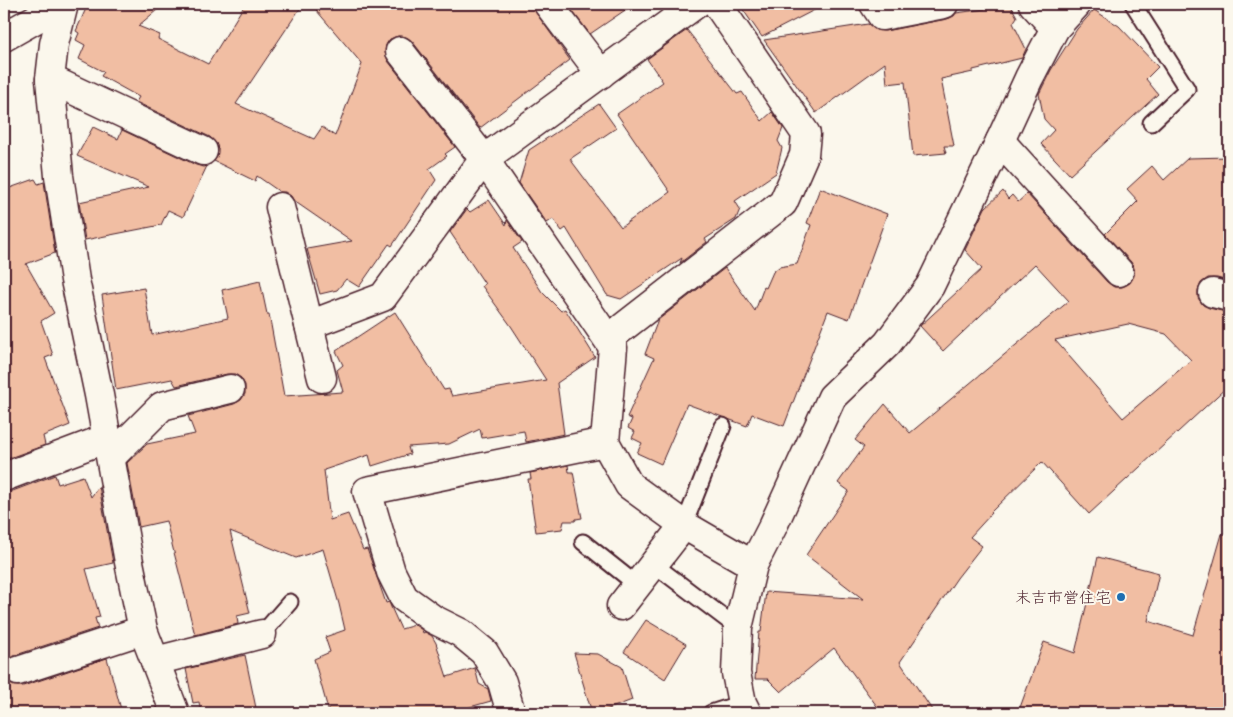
<svg xmlns="http://www.w3.org/2000/svg" width="1233" height="717" font-family="'Playpen Sans','Klee One',sans-serif">
	<rect width="100%" height="100%" fill="#fbf7ec"/>
	<filter id="ink" filterUnits="userSpaceOnUse"><feTurbulence type="fractalNoise" baseFrequency=".02" numOctaves="2"/><feDisplacementMap in="SourceGraphic" scale="10" xChannelSelector="R" yChannelSelector="G"/><feConvolveMatrix kernelMatrix="1 2 1 2 8 2 1 2 1" color-interpolation-filters="sRGB"/></filter>
	<g filter="url(#ink)">
		<!-- building -->
		<g fill="#f1bea3" stroke="#4a1f2b" fill-rule="evenodd">
			<polygon points="88,4 164,4 138,26 160,35 158,39 208,64 245,4 303,4 236,104 314,139 322,127 335,136 362,64 311,4 533,4 536,13 570,60 480,128 412,41 406,37 398,36 390,39 386,45 385,53 388,61 455,147 445,154 447,156 429,169 436,180 392,246 389,244 359,287 346,279 337,290 320,294 307,249 352,241 294,201 291,196 285,192 280,192 257,176 255,181 214,161 217,157 218,149 216,143 210,137 136,102 139,97 101,76 104,72 79,59 85,45 76,40 79,33 76,31"/>
			<polygon points="567,4 634,4 590,34"/>
			<polygon points="739,4 826,4 762,37"/>
			<polygon points="989,4 1010,4 1017,17 1013,23 1026,49 1022,58 973,70 973,72 941,79 954,146 944,146 946,153 913,156 905,82 887,84 885,63 816,113 764,40 868,24 876,30 885,31 947,19 954,16 956,13 985,9"/>
			<polygon points="1094,10 1119,26 1158,67 1146,79 1158,94 1070,175 1041,144 1054,130 1044,119 1039,94 1051,70 1077,29"/>
			<polygon points="687,30 737,94 742,92 762,121 772,112 783,128 778,141 782,148 776,173 735,201 740,209 736,219 705,239 707,242 680,263 682,258 621,299 607,295 566,228 562,231 553,219 547,223 519,183 529,150 599,104 616,128 570,159 621,227 670,192 617,114 663,82 647,59"/>
			<polygon points="93,127 118,139 122,130 196,165 204,167 207,166 183,217 168,210 161,225 85,240 79,202 149,187 77,156"/>
			<path d="M1229 157V234L1228 281 1217 278H1208L1201 283 1198 290V298L1203 305 1209 308 1226 312V320L1229 317V385L1089 514 1042 462 991 512 992 513 970 537 982 546 957 578 900 662 934 713H882L834 648 781 692 768 679H755L759 632H761L766 592 863 599 806 555 849 491 838 483 864 447 855 440 885 404 910 433 1069 301 1035 264 943 351 920 326 982 269 965 250 985 208 1003 191 1008 199 1012 195 1018 202 1027 194 1107 282 1114 287H1122L1130 283 1134 276V268L1131 262 1105 234 1138 201 1127 189 1152 166 1164 180 1188 158ZM1128 324 1166 334 1191 360 1123 418 1055 340Z"/>
			<polygon points="35,179 38,184 44,182 55,253 26,264 54,313 41,321 53,355 45,358 70,425 43,436 45,445 4,460 4,190"/>
			<polygon points="820,188 887,214 849,319 828,311 784,426 752,414 747,426 687,404 661,464 637,453 642,443 632,438 635,432 628,428 632,419 627,417 654,358 645,354 658,320 725,268 755,311 764,287 766,288 773,272 779,267 797,264 811,225 807,223"/>
			<polygon points="489,200 506,225 507,220 522,242 513,248 542,292 561,311 565,309 595,357 557,383 564,434 526,442 524,431 482,438 480,429 449,444 408,447 410,454 372,466 369,455 324,470 330,520 348,514 363,550 367,549 386,603 389,602 391,607 401,629 415,625 422,630 423,633 425,632 432,636 436,643 447,677 475,668 479,684 488,689 491,701 449,713 329,713 314,659 330,652 325,637 345,630 339,604 323,549 296,558 230,531 250,613 237,616 238,624 195,635 166,521 139,527 127,463 147,444 195,434 188,416 234,404 241,400 245,394 245,385 241,378 235,374 227,374 176,386 172,379 116,390 102,295 144,288 152,335 228,318 222,290 260,281 267,314 269,314 284,396 343,392 337,370 343,365 336,351 395,312 444,390 449,389 452,396 546,380 511,326 482,286 485,284 450,232 467,209 470,212"/>
			<polygon points="568,465 569,472 573,472 582,518 576,519 575,521 564,521 562,529 536,532 528,479 531,479 530,473"/>
			<polygon points="55,475 58,484 83,476 91,497 99,486 113,563 86,569 100,617 95,618 98,628 13,656 7,660 4,666 4,492 10,492"/>
			<polygon points="1222,534 1229,535 1229,713 1018,713 1044,642 1075,653 1098,557 1159,573 1148,621 1193,635"/>
			<polygon points="646,620 686,644 665,679 624,652"/>
			<polygon points="574,653 598,654 622,667 632,700 598,713 592,713"/>
			<polygon points="245,655 257,713 201,713 199,702 193,703 186,669"/>
			<polygon points="107,658 122,713 4,713 4,677 8,683 14,686 23,686"/>
		</g>
		<g fill="none" stroke-linecap="round" stroke-linejoin="round">
			<defs>
				<g id="service">
					<polyline points="1133,4 1187,89 1151,123"/>
					<polyline points="684,525 723,426"/>
					<polyline points="583,542 637,585"/>
					<polyline points="664,572 738,628"/>
					<polyline points="262,634 290,602"/>
					<polyline points="711,713 742,703"/>
				</g>
				<g id="minor">
					<polyline points="64,4 54,44 50,79 59,176 75,280 99,395 129,562 143,630 175,713"/>
					<polyline points="548,4 601,74"/>
					<polyline points="696,4 484,159 613,347 605,442 629,485 684,525 753,565"/>
					<polyline points="874,4 882,16 944,4"/>
					<polyline points="1033,4 1055,28"/>
					<polyline points="4,37 62,4"/>
					<polyline points="50,79 203,151"/>
					<polyline points="1000,141 1119,272"/>
					<polyline points="280,207 322,378"/>
					<polyline points="1213,293 1229,297"/>
					<polyline points="309,325 383,297 484,159 400,51"/>
					<polyline points="608,339 783,203 804,155 806,134 717,4"/>
					<polyline points="111,457 162,406 230,389"/>
					<polyline points="4,477 107,438"/>
					<polyline points="621,606 684,525"/>
					<polyline points="155,661 262,634"/>
					<polyline points="18,671 143,630"/>
					<polyline points="511,713 502,682 484,652 461,633 433,619 404,598 391,572 367,491 605,442"/>
					<polyline points="747,713 742,703 736,673 738,628 753,565 773,526 832,397 887,344 930,286 1000,141 1029,78 1055,28 1077,4"/>
				</g>
			</defs>
			<!-- service casing -->
			<use href="#service" stroke="#4a1f2b" stroke-width="19"/>
			<!-- minor casing -->
			<use href="#minor" stroke="#4a1f2b" stroke-width="31"/>
			<!-- service -->
			<use href="#service" stroke="#fbf7ec" stroke-width="15"/>
			<!-- minor -->
			<use href="#minor" stroke="#fbf7ec" stroke-width="28"/>
		</g>
	</g>
	<!-- markers -->
	<circle fill="#1f6fb2" stroke="#fbf7ec" stroke-width="2" cx="1121" cy="597" r="5"/>
	<g text-anchor="middle" stroke-width="4" stroke-linejoin="round" paint-order="stroke">
		<!-- poi labels -->
		<g font-size="16" fill="#4a1f2b" stroke="#fbf7ec" text-anchor="end">
			<text x="1111" y="603">末吉市営住宅</text>
		</g>
	</g>
	<!-- margin -->
	<rect width="1233" height="717" fill="none" stroke="#fbf7ec" stroke-width="20"/>
	<rect x="10" y="10" width="1213" height="697" fill="none" stroke="#4a1f2b" stroke-width="2" filter="url(#ink)"/>
</svg>
